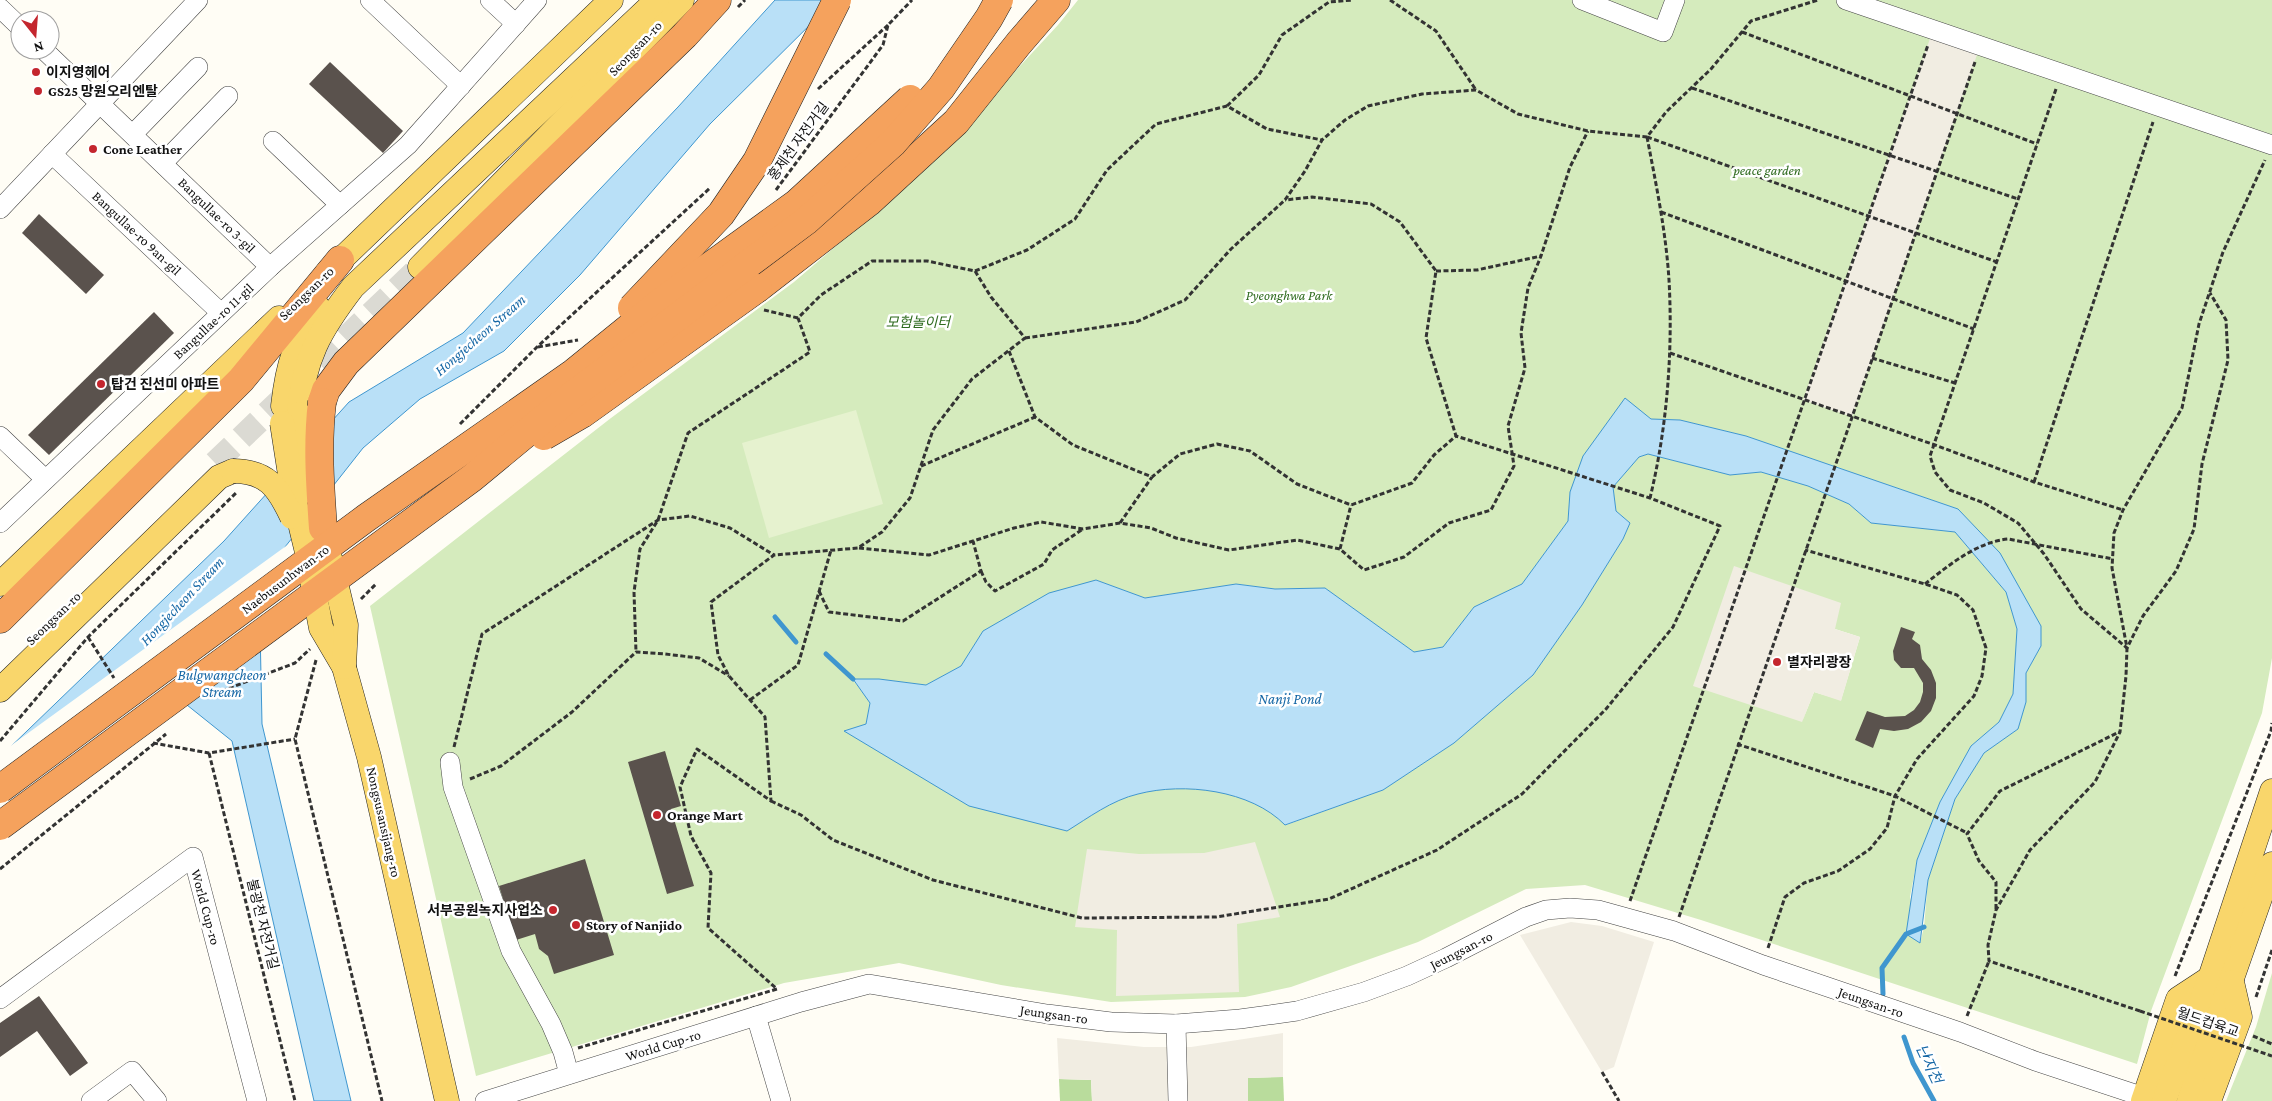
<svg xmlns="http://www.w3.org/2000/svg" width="2272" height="1101" font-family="'Crimson Pro','Noto Sans KR',serif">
	<rect width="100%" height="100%" fill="#fffdf5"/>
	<!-- green -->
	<g fill="#d5ebbd" fill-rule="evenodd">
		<path d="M1078 0H2272V658L2262 713 2151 1011 2137 1064 1701 920 1585 885 1526 889 1418 942 1291 987 1245 997 1111 1002 1001 985 899 963 784 983 476 1076 370 606 611 418 794 282 920 174 1058 25ZM1625 399 1651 419 1680 420 1746 436 1958 509 2041 646 2026 673V702L2018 729 1984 753 1955 799 1928 880 1924 927 1920 943 1910 897 1917 860 1940 802 1971 746 1999 722 2013 694 2017 629 2006 592 1955 532 1871 523 1849 504 1808 486 1761 472 1730 475 1648 454 1639 457 1613 487 1616 511 1630 523 1623 539 1582 605 1533 675 1454 743 1383 790 1286 825C1250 790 1185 781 1138 794 1112 800 1088 818 1066 831L845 731 866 724 870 702 853 680 879 679 926 685 961 666 983 631 1096 580 1145 598 1236 584 1275 589 1325 588 1414 652 1443 647 1474 607 1522 584 1568 521 1570 492ZM1835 629 1860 637 1841 700 1814 692 1802 722Z"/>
		<polygon points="2272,973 2272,1101 2226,1101 2256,1027"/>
	</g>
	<!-- forest -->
	<g fill="#b9dc9c">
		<polygon points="1283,1077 1284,1101 1248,1101 1248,1078"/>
		<polygon points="1059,1079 1091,1080 1092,1101 1060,1101"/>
	</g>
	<!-- pitch -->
	<polygon fill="#e6f2cf" points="856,410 883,504 769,538 742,443"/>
	<!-- plaza -->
	<g fill="#f1ede2">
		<polygon points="1933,30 1980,46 1852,417 1803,400"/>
		<polygon points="1734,566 1841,603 1835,629 1860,637 1841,701 1814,692 1802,722 1693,686"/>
		<polygon points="1255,842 1280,917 1237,924 1239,992 1116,996 1117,930 1075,927 1087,849 1139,854 1204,853"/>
		<polygon points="1571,922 1602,926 1654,942 1614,1067 1602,1072 1520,935"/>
		<polygon points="1283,1033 1283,1077 1248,1078 1248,1101 1092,1101 1091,1080 1059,1079 1057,1038 1144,1047 1191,1047"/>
	</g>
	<!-- water -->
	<g fill="#b9e0f7" stroke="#3f96cf">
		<polygon points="775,0 835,0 710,124 580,275 504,351 420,399 363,448 259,580 262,724 351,1101 314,1101 232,741 167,689 0,757 224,541 349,402 463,333 678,107"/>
		<path d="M1625 398 1651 419 1680 420 1746 436 1958 509 2000 553 2041 626V646L2026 673V702L2018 729 1984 753 1955 799 1928 880 1920 943 1906 934 1917 860 1940 802 1971 746 1999 722 2013 694 2017 629 2006 592 1955 532 1871 523 1849 504 1808 486 1761 472 1730 475 1648 454 1639 457 1613 487 1616 511 1630 523 1623 539 1582 605 1533 675 1454 743 1383 790 1285 825C1251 790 1184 782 1138 794 1112 800 1088 818 1067 831L969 806 844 731 866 724 870 703 853 679H879L926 685 961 666 983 631 1049 593 1096 580 1145 598 1236 584 1275 589 1325 588 1414 652 1443 647 1474 607 1522 584 1568 521 1570 492 1583 456Z"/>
	</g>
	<!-- pier -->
	<polygon fill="#fffdf5" points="293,541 261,581 263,646 0,824 0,754 2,752"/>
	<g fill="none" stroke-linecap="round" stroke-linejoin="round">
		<!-- stream -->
		<g stroke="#3f96cf" stroke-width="5">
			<polyline points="775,617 796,642"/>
			<polyline points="826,654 853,679"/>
			<polyline points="1883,994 1882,968 1906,934 1924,927"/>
			<polyline points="1904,1037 1913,1063 1934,1101"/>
		</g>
	</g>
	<!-- building -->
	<g fill="#5a524d">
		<polygon points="330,62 403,131 383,153 309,84"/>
		<polygon points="39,214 104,275 86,294 22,233"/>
		<polygon points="154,312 174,333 49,455 28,435"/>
		<polygon points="1901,627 1915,632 1912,639 1920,645 1922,659 1931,670 1936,683 1936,698 1931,711 1921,722 1908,729 1894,731 1880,729 1873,748 1855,740 1867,711 1885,717 1905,716 1914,710 1920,702 1923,692 1923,683 1914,668 1901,668 1894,660 1893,651"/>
		<polygon points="665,751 681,806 671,809 694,886 667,894 628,762"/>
		<polygon points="585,859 614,955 554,974 548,956 539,949 535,934 516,940 499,886"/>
		<polygon points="39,996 88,1063 70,1076 37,1031 0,1057 0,1023"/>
	</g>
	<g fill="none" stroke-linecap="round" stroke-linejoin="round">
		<!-- major-tunnel -->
		<polyline stroke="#dbdad3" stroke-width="24" stroke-dasharray="24 12" stroke-linecap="butt" points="215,463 420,267"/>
		<defs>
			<g id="minor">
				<polyline points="370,0 461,86"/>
				<polyline points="490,0 516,24"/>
				<polyline points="1582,0 1663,32 1675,0"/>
				<polyline points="1846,0 2272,145"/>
				<polyline points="0,8 20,27"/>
				<polyline points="44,50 270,267"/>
				<polyline points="133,134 198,67"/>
				<polyline points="273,141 340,205"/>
				<polyline points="52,154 221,313"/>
				<polyline points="163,163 228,96"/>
				<polyline points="0,209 198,0"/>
				<polyline points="0,436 45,479"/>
				<polyline points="0,523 270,267 408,145 537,0"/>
				<polyline points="450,762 453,787 511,951 551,1024 563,1052 569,1074"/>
				<polyline points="0,999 193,857 257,1101"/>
				<polyline points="756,1016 781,1101"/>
				<polyline points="1176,1024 1178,1101"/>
				<polyline points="91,1101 132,1071 157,1101"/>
				<polyline points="485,1101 801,1002 869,984 1047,1014 1111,1022 1176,1024 1240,1019 1297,1011 1364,992 1407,976 1446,958 1526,917 1546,910 1570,908 1598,910 1674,931 1763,965 1960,1032 2035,1061 2144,1097"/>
			</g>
			<g id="major">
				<polyline points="420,267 682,0"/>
				<polyline points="327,273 611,0"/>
				<path d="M283 406C288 361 295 345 318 307"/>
				<path d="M299 414C303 359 320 330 353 287L657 0"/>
				<polyline points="0,584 279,318"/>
				<polyline points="344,667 369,757 447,1101"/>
				<polyline points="0,690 219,477 233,471"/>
				<polyline points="2143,1101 2178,999 2210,978"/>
				<polyline points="2164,1101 2210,978 2272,791"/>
				<polyline points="2189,1101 2272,864"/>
				<polyline points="2209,1101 2240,1017 2232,982"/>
			</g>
			<g id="highway">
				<polyline points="758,288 869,202 956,122 1019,43 1056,0"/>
				<polyline points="322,402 326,390 346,363 685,35 717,0"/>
				<polyline points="0,619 241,380 340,260"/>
			</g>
		</defs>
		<!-- minor casing -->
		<use href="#minor" stroke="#444" stroke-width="20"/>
		<!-- major casing -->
		<use href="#major" stroke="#222" stroke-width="25"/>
		<!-- highway casing -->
		<use href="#highway" stroke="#222" stroke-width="29"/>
		<!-- path -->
		<g stroke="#333" stroke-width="3" stroke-dasharray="5 2.5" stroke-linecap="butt">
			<polyline points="1390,0 1436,31 1476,90"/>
			<polyline points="738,7 745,0"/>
			<polyline points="1742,32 2037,144"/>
			<polyline points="1692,88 2018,199"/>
			<polyline points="818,89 888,25"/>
			<polyline points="2056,89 1930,456 1935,472 1950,490 1984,503 2018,523 2044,554 2081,609 2127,648 2143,616 2176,571 2194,529 2202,464 2228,360 2226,320 2210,293"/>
			<polyline points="1227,106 1259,75 1282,35 1329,2 1353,0"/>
			<polyline points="1647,137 1997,262"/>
			<path d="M1647 137C1656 184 1666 232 1669 280 1673 352 1667 428 1650 498"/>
			<polyline points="776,190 883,45 888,25 912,0"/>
			<polyline points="1661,212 1974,329"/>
			<polyline points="975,271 1027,250 1075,219 1107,170 1156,124 1227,106 1267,129 1322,140"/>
			<polyline points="1436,271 1477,270 1541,256"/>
			<polyline points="764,310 798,318"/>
			<polyline points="1025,338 1136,322 1185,300 1231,249 1285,200 1305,171 1322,140 1345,120 1368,106 1422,94 1476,90 1518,114 1588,131 1647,137 1666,112 1711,69 1751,21 1818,0"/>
			<polyline points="538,347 578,340"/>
			<polyline points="1009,351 1035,417 1073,445 1152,477 1180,454 1217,444 1250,451 1297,484 1351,505 1412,483 1434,455 1456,436 1426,338 1436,271 1400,222 1371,204 1312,197 1285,200"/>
			<polyline points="1670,353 1935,445 2034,482 2123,510"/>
			<polyline points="1872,358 1955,383"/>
			<polyline points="460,424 537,347 710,188"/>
			<polyline points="921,466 1035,417"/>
			<polyline points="2034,482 2153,122"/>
			<polyline points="1120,523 1152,477"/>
			<polyline points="859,548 929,555 1014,528 1041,522 1083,529 1120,523 1151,528 1176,538 1229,550 1297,540 1340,549 1364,570 1404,557 1449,523 1491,510 1514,466 1508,426 1525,368 1521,333 1528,288 1541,256 1570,167 1588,131"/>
			<polyline points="1340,549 1351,505"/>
			<polyline points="981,571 986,582 995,591 1044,564 1052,550 1083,529"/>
			<path d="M1925 584C1949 565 1977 542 2008 539L2113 559"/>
			<polyline points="819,591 829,612 903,621 981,571 973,541"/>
			<polyline points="361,599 376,584"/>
			<polyline points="88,637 114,678"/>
			<polyline points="316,660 295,739 382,1101"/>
			<polyline points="222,691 295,663 310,649"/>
			<polyline points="750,700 798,665 831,550"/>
			<polyline points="0,741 88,637 236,493"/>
			<polyline points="153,743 209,753 295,739"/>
			<polyline points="1737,744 1895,796 1967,833"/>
			<polyline points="454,747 482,634 658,520 690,516 730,528 774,555"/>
			<polyline points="209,753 295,1101"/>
			<polyline points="470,779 501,766 572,712 636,652 665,654 699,658 729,676"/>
			<polyline points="771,801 801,815 833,840 933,880 1082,918 1216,917 1329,899 1437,850 1522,794 1606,709 1673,627 1720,526 1650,498 1456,436"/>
			<polyline points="0,869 166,734"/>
			<polyline points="1630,901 1928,45"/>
			<polyline points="1996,909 1996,882 1979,861 1967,834 2000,791 2119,732"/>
			<polyline points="1679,917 1975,62"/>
			<polyline points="1768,948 1785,897 1804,883 1838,871 1870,849 1887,828 1895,796 1917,759 1974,696 1982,676 1986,648 1973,610 1957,595 1925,584 1805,550"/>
			<polyline points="2175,976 2271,731 2272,723"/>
			<polyline points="2256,997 2272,950"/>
			<polyline points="2140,1011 1989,961 1988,945 1996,910 2030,850 2095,782 2120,732 2126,676 2127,648 2112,568 2114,533 2123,510 2182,408 2199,324 2223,252 2265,160"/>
			<polyline points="1967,1016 1989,961"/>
			<polyline points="2253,1036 2272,1044"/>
			<polyline points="578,1048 777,989 708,928 711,873 691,836 680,787 697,749 771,801 765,717 729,676 718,655 711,602 774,555 858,548 882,532 910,498 933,430 972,379 1025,338 991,297 975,271 927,261 872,261 821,295 798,318 810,352 688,433 658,520 640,549 634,592 636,652"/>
			<polyline points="2269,1055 2272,1056"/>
			<polyline points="1602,1072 1619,1101"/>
		</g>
		<!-- minor -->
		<use href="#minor" stroke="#fff" stroke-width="19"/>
		<!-- major -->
		<use href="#major" stroke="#f9d66b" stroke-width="24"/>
		<!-- highway -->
		<use href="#highway" stroke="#f5a25d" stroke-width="28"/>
		<defs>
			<g id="major-bridge">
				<polyline points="299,414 302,446 313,492"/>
				<polyline points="282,423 293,494 306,548 321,628 344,667"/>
				<path d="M233 471C267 471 278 487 292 517"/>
				<polyline points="323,529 346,625 344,667"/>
			</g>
			<g id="highway-bridge">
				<polyline points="632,308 721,214 757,161 837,0"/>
				<path d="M322 402C317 444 320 486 323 528"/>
				<polyline points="544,436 582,414 758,288"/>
				<polyline points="0,789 366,518 572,374 662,301 797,203 910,99"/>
				<polyline points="0,826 472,478 570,397 806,221 893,143 941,88 989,18 999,0"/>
			</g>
		</defs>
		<!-- major-bridge casing -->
		<use href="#major-bridge" stroke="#222" stroke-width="25" stroke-linecap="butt"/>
		<!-- highway-bridge casing -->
		<use href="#highway-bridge" stroke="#222" stroke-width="29" stroke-linecap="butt"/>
		<!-- path-bridge -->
		<polyline stroke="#333" stroke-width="3" stroke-dasharray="5 2.5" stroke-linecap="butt" points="2140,1011 2269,1055"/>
		<!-- major-bridge -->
		<use href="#major-bridge" stroke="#f9d66b" stroke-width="24"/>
		<!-- highway-bridge -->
		<use href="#highway-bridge" stroke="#f5a25d" stroke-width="28"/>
	</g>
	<!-- markers -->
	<g fill="#c4262e" stroke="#fff" stroke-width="2">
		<circle cx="36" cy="72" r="5"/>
		<circle cx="38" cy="91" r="5"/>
		<circle cx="93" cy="149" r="5"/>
		<circle cx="101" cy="384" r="5"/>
		<circle cx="1777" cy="662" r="5"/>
		<circle cx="657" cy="815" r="5"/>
		<circle cx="553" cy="910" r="5"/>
		<circle cx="576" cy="925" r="5"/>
	</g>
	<g text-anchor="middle" stroke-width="5" stroke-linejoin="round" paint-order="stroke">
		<!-- street labels -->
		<g font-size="14" fill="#111" stroke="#fff">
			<text transform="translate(635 48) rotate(-46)" y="5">Seongsan-ro</text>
			<text transform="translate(798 141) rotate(-54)" y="5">홍제천 자전거길</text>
			<text transform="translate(217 215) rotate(44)" y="5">Bangullae-ro 3-gil</text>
			<text transform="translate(137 233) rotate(43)" y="5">Bangullae-ro 9an-gil</text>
			<text transform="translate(306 293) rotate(-44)" y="5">Seongsan-ro</text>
			<text transform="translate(213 321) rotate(-43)" y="5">Bangullae-ro 11-gil</text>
			<text transform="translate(285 579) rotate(-37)" y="5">Naebusunhwan-ro</text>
			<text transform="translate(53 618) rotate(-44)" y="5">Seongsan-ro</text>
			<text transform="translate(384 822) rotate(77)" y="5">Nongsusansijang-ro</text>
			<text transform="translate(206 907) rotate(75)" y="5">World Cup-ro</text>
			<text transform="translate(263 924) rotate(76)" y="5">불광천 자전거길</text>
			<text transform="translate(1461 950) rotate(-27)" y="5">Jeungsan-ro</text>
			<text transform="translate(1871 1002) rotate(19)" y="5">Jeungsan-ro</text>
			<text transform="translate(1054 1014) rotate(8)" y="5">Jeungsan-ro</text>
			<text transform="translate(2208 1022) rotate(19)" y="5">월드컵육교</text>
			<text transform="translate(663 1045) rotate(-17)" y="5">World Cup-ro</text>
		</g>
		<!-- poi labels -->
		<g font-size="14" font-weight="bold" fill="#111" stroke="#fff" text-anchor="start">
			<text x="46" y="77">이지영헤어</text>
			<text x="48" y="96">GS25 망원오리엔탈</text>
			<text x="103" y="154">Cone Leather</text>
			<text x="111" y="389">탑건 진선미 아파트</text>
			<text x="1787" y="667">별자리광장</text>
			<text x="667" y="820">Orange Mart</text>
			<text x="543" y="915" text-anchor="end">서부공원녹지사업소</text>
			<text x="586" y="930">Story of Nanjido</text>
		</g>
		<!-- park labels -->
		<g font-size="14" font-style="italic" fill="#2f6b1f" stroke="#fff">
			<text x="1767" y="175">peace garden</text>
			<text x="1289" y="300">Pyeonghwa Park</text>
			<text x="918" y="327">모험놀이터</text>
		</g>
		<!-- water labels -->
		<g font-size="15" font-style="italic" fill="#1768a6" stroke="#fff">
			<text transform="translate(480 335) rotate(-41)" y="5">Hongjecheon Stream</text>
			<text transform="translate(182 601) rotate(-47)" y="5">Hongjecheon Stream</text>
			<text x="222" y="680">Bulgwangcheon<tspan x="222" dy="17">Stream</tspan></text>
			<text x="1290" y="704">Nanji Pond</text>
			<text transform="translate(1929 1064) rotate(65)" y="5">난지천</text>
		</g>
	</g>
	<!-- north arrow -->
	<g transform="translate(35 35) rotate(163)"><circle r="24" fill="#ffffff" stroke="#a0a0a0"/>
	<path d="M0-4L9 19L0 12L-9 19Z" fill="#c4262e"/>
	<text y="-8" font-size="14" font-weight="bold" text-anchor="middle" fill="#111111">N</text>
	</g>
</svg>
